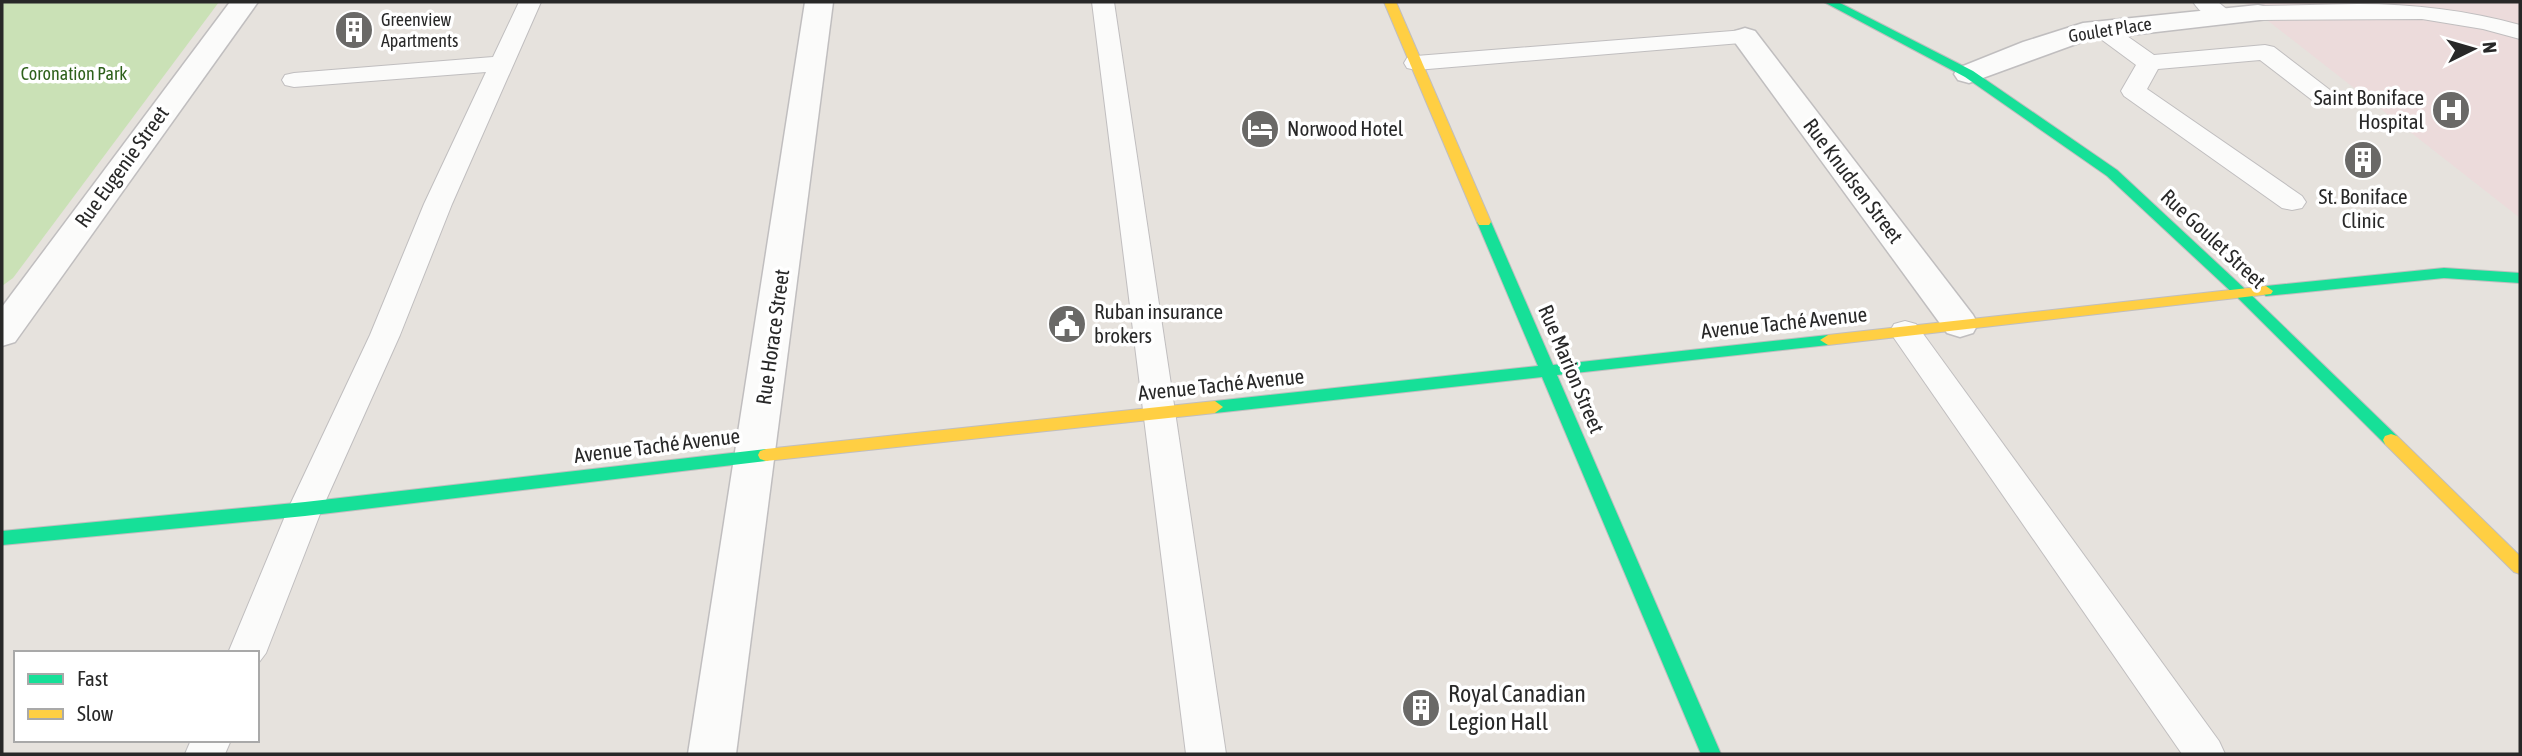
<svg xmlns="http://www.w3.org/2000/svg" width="2522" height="756" font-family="'Asap Condensed',sans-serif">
	<rect width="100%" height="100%" fill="#e6e2dd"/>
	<!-- medical -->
	<polygon fill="#ecdbdb" points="2244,2 2520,2 2520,218"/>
	<!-- green -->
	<polygon fill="#cae1b6" points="2,2 219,2 13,278 2,286"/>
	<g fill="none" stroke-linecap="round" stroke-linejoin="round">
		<defs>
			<g id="lane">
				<polygon points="519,2 541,2 452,204 400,335 322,509 266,653 257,665 257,653 228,653 288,509 370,335 424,204 486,72 294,87 285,85 282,80 285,75 294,73 493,57"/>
				<polygon points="1092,2 1114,2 1226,754 1186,754"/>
				<path d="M2193 2H2218L2235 16 2231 21C2216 25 2201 14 2193 2Z"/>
				<path d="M2358 4C2414 4 2466 10 2520 25V39L2483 29 2422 19 2258 20 2250 18 2246 13 2250 8 2258 6Z"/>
				<polygon points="2102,22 2110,24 2154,55 2265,45 2274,47 2330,90 2334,95 2330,100 2321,103 2312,100 2260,60 2158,69 2147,89 2302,196 2306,202 2302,208 2292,210 2282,208 2124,96 2121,91 2136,65 2094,34 2090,29 2094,24"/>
				<polygon points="1745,30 1753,32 1757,37 1753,42 1416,70 1407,68 1404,63 1407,58 1416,56"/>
				<polygon points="1905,321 1916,324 2219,741 2225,754 2182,754 1894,338 1890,331 1894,324"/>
				<polygon points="191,740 231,740 225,754 185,754"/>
			</g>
			<g id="street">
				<polygon points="230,2 258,2 15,342 2,346 2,307"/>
				<polygon points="805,2 833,2 736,754 688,754"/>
				<polygon points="2258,5 2268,7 2272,13 2268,19 2087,40 1969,83 1958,80 1954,74 1958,68 2023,42 2083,23"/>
				<polygon points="1745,28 1755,31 1973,315 1978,324 1973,333 1960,337 1947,333 1731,37 1735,31"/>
			</g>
			<g id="fast">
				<polygon points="1824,2 1838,2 1973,71 2117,170 2246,290 2397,436 2399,440 2397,444 2385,444 2236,296 2107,176 1965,77"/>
				<polygon points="1484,218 1491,222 1553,365 1828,335 1836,340 1828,345 1557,375 1721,754 1701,754 1542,377 1215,413 1207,407 1215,401 1538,366 1477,222"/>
				<polygon points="2444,268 2520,273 2520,283 2444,278 2266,296 2259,291 2266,286"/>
				<polygon points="766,449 772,451 774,455 772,459 766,461 305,516 2,545 2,531 305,502"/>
			</g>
			<g id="slow">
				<polygon points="1384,2 1396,2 1491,222 1489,225 1479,225 1477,222"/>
				<polygon points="2266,286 2273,291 2271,294 1828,345 1820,340 1828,335"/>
				<polygon points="1215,401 1223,407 1215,413 766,461 760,459 758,455 760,451 766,449"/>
				<polygon points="2391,434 2397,436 2520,556 2520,574 2514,572 2385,444 2383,440 2385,436"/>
			</g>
		</defs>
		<!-- lane casing -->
		<use href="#lane" stroke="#c0bebf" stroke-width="2"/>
		<!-- street casing -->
		<use href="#street" stroke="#c0bebf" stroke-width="3"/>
		<!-- fast casing -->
		<use href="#fast" stroke="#c0bebf" stroke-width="2"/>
		<!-- slow casing -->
		<use href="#slow" stroke="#c0bebf" stroke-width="2"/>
		<!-- lane -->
		<use href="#lane" fill="#fbfbfa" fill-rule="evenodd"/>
		<!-- street -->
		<use href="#street" fill="#fbfbfa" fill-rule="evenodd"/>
		<!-- fast -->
		<use href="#fast" fill="#16e098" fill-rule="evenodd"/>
		<!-- slow -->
		<use href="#slow" fill="#ffcf43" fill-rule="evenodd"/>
	</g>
	<!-- icons -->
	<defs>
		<symbol id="building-disc" viewBox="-11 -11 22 22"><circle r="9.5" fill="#6a6967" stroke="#fff"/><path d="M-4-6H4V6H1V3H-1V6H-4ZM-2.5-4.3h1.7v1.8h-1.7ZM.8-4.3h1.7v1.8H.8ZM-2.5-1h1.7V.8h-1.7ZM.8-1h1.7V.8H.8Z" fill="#fff"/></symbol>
		<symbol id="hospital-disc" viewBox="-11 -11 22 22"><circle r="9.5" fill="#6a6967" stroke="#fff"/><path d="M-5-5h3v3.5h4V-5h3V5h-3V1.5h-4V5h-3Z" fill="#fff"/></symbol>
		<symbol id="hotel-disc" viewBox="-11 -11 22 22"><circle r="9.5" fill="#6a6967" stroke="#fff"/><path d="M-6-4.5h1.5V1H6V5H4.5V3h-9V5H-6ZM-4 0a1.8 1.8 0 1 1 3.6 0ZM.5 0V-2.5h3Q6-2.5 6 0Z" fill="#fff"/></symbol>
		<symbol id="civic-disc" viewBox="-11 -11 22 22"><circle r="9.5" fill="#6a6967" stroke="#fff"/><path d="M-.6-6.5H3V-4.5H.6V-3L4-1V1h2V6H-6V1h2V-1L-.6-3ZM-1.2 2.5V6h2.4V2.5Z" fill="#fff"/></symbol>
	</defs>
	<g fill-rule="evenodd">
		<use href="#building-disc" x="332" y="8" width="44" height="44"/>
		<use href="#hospital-disc" x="2429" y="88" width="44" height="44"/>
		<use href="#hotel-disc" x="1238" y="107" width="44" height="44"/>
		<use href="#building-disc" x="2341" y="138" width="44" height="44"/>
		<use href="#civic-disc" x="1045" y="302" width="44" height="44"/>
		<use href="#building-disc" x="1399" y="686" width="44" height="44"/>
	</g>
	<g text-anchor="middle" stroke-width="7" stroke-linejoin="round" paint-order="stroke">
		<!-- far-poi labels -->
		<g font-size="18" fill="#282828" stroke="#fff" text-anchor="start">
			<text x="381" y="26">Greenview<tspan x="381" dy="21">Apartments</tspan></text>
		</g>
		<!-- far-street labels -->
		<g font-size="18" fill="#282828" stroke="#fff">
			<text transform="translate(2110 30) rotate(-9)" y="6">Goulet Place</text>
		</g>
		<!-- far-park labels -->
		<g font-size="18" fill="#2e611b" stroke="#fff">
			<text x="74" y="80">Coronation Park</text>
		</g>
		<!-- poi labels -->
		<g font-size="21" fill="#282828" stroke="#fff" text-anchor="start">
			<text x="2424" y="105" text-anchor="end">Saint Boniface<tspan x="2424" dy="24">Hospital</tspan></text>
			<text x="1287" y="136">Norwood Hotel</text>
			<text x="2363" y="204" text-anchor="middle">St. Boniface<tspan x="2363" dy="24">Clinic</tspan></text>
			<text x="1094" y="319">Ruban insurance<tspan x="1094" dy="24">brokers</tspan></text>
		</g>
		<!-- street labels -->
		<g font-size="21" fill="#282828" stroke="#fff">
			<text transform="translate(122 167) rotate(-54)" y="7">Rue Eugenie Street</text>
			<text transform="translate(1853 181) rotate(53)" y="7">Rue Knudsen Street</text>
			<text transform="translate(2213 239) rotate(43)" y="7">Rue Goulet Street</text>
			<text transform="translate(1784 323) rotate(-6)" y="7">Avenue Taché Avenue</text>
			<text transform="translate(773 337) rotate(-82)" y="7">Rue Horace Street</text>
			<text transform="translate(1571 369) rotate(67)" y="7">Rue Marion Street</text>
			<text transform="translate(1221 385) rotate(-6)" y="7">Avenue Taché Avenue</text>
			<text transform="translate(657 446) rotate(-7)" y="7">Avenue Taché Avenue</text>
		</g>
		<!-- near-poi labels -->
		<g font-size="24" fill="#282828" stroke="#fff" text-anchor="start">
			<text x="1448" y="702">Royal Canadian<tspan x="1448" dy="28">Legion Hall</tspan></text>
		</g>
	</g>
	<!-- border -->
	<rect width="2522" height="756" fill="none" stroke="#282828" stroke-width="7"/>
	<!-- legend -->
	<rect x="14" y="651" width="245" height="91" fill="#ffffff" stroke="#a9a9a9" stroke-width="2"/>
	<rect x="28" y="674" width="35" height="10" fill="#16e098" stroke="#a9a9a9" stroke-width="2"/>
	<text x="77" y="686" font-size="21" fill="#282828">Fast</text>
	<rect x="28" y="709" width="35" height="10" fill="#ffcf43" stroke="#a9a9a9" stroke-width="2"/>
	<text x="77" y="721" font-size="21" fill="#282828">Slow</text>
	<!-- north arrow -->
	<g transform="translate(2473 49) rotate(85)" stroke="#ffffff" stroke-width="5" paint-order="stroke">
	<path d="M0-5L12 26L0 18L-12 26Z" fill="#282828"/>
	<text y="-10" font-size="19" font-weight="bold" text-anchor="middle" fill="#282828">N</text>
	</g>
</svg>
